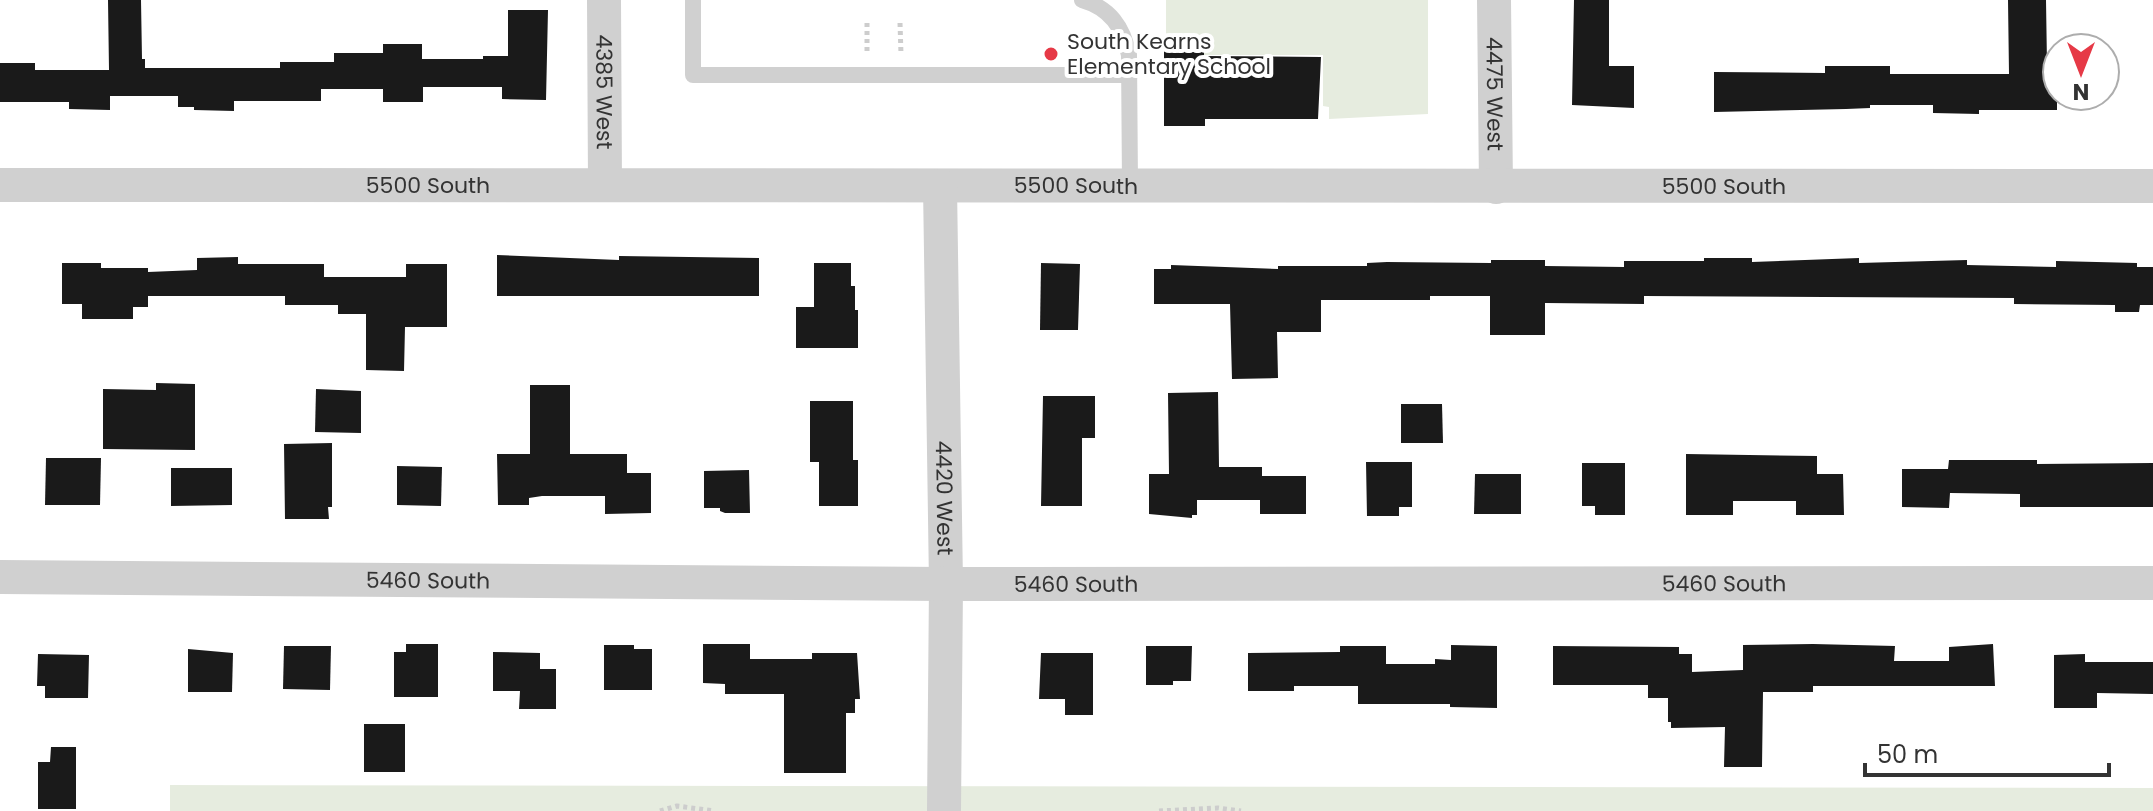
<svg xmlns="http://www.w3.org/2000/svg" width="2153" height="811" font-family="Poppins,sans-serif">
	<rect width="100%" height="100%" fill="#fff"/>
	<!-- green -->
	<g fill="#e6ecdf">
		<polygon points="1166,0 1428,0 1428,114 1329,119 1329,107 1323,106 1323,55 1166,55"/>
		<polygon points="170,785 2153,788 2153,811 170,811"/>
	</g>
	<!-- building -->
	<g fill="#1a1a1a">
		<polygon points="108,0 141,0 142,59 145,59 145,68 280,68 280,62 334,62 334,53 383,53 383,44 422,44 422,59 483,59 483,56 508,56 508,10 548,10 546,100 502,99 502,87 423,87 423,102 383,102 383,89 321,89 321,101 234,101 234,111 194,110 194,107 178,107 178,96 110,96 110,110 69,109 69,102 0,102 0,63 35,63 35,70 109,70"/>
		<polygon points="1574,0 1609,0 1609,66 1634,66 1634,108 1572,105"/>
		<polygon points="2008,0 2046,0 2047,65 2057,66 2057,110 1979,110 1979,114 1933,113 1933,105 1870,105 1870,108 1846,109 1714,112 1714,72 1825,73 1825,66 1890,66 1890,74 2009,74"/>
		<polygon points="1164,51 1204,51 1204,56 1321,57 1318,119 1205,119 1205,126 1164,126"/>
		<polygon points="497,255 619,260 619,256 759,258 759,296 497,296"/>
		<polygon points="238,257 238,264 324,264 324,277 406,277 406,264 447,264 447,327 405,327 404,371 366,370 366,314 338,314 338,305 285,305 285,296 148,296 148,307 133,307 133,319 82,319 82,304 62,304 62,263 101,263 101,268 148,268 148,272 197,270 197,258"/>
		<polygon points="1704,258 1752,258 1752,262 1859,258 1859,263 1967,260 1967,265 2056,267 2056,261 2137,263 2137,267 2153,267 2153,305 2140,305 2139,312 2115,312 2115,305 2014,304 2014,298 1644,296 1644,304 1545,303 1545,335 1490,335 1490,296 1430,296 1430,300 1321,300 1321,332 1277,332 1278,378 1232,379 1230,304 1154,304 1154,269 1171,269 1171,265 1278,269 1278,266 1367,266 1367,263 1387,262 1491,263 1491,260 1545,260 1545,266 1624,267 1624,261 1704,261"/>
		<polygon points="814,263 851,263 851,286 855,286 855,310 858,310 858,348 796,348 796,307 814,307"/>
		<polygon points="1041,263 1080,264 1078,330 1040,330"/>
		<polygon points="156,383 195,384 195,450 103,449 103,389 156,390"/>
		<polygon points="530,385 570,385 570,454 627,454 627,473 651,473 651,513 605,514 605,496 542,496 529,498 529,505 498,505 497,454 530,454"/>
		<polygon points="316,389 361,391 361,433 315,432"/>
		<polygon points="1218,392 1219,467 1262,467 1262,476 1306,476 1306,514 1260,514 1260,500 1197,500 1197,515 1192,515 1192,518 1149,514 1149,474 1169,474 1168,393"/>
		<polygon points="1043,396 1095,396 1095,438 1082,438 1082,506 1041,506"/>
		<polygon points="810,401 853,401 853,460 858,460 858,506 819,506 819,462 810,462"/>
		<polygon points="1401,404 1442,404 1443,443 1401,443"/>
		<polygon points="332,443 332,507 328,507 329,519 285,519 284,444"/>
		<polygon points="1686,454 1817,456 1817,474 1843,474 1844,515 1796,515 1796,501 1733,501 1733,515 1686,515"/>
		<polygon points="46,458 101,458 100,505 45,505"/>
		<polygon points="1949,460 2037,460 2037,464 2153,463 2153,507 2020,507 2020,494 1950,493 1949,508 1902,507 1902,469 1948,469"/>
		<polygon points="1366,462 1412,462 1412,507 1399,507 1399,516 1367,516"/>
		<polygon points="1582,463 1625,463 1625,515 1595,515 1595,506 1582,506"/>
		<polygon points="397,466 442,467 441,506 397,505"/>
		<polygon points="171,468 232,468 232,505 171,506"/>
		<polygon points="749,470 750,513 725,513 720,511 720,508 704,508 704,471"/>
		<polygon points="1475,474 1521,474 1521,514 1474,514"/>
		<polygon points="406,644 438,644 438,697 394,697 394,652 406,652"/>
		<polygon points="703,644 750,644 750,659 812,659 812,653 857,653 860,699 855,699 855,713 846,713 846,773 784,773 784,694 725,694 725,684 703,683"/>
		<polygon points="1813,644 1895,646 1894,661 1949,661 1949,647 1993,644 1995,686 1813,686 1813,692 1763,692 1762,767 1724,767 1725,727 1671,728 1671,722 1668,722 1668,698 1648,698 1648,685 1553,685 1553,646 1679,647 1679,654 1692,654 1692,672 1743,670 1743,645"/>
		<polygon points="604,645 634,645 634,649 652,649 652,690 604,690"/>
		<polygon points="1451,645 1497,646 1497,708 1450,707 1450,704 1358,704 1358,686 1294,686 1294,691 1248,691 1248,653 1340,652 1340,646 1386,646 1386,664 1435,664 1435,659 1451,660"/>
		<polygon points="284,646 331,646 330,690 283,689"/>
		<polygon points="1146,646 1192,646 1191,681 1173,681 1173,685 1146,685"/>
		<polygon points="188,649 233,653 232,692 188,692"/>
		<polygon points="493,652 540,653 540,669 556,669 556,709 519,709 520,691 493,691"/>
		<polygon points="1041,653 1093,653 1093,715 1065,715 1065,699 1039,699"/>
		<polygon points="38,654 89,655 88,698 45,698 45,686 37,686"/>
		<polygon points="2085,654 2085,662 2153,662 2153,694 2097,693 2097,708 2054,708 2054,655"/>
		<rect x="364" y="724" width="41" height="48"/>
		<polygon points="51,747 76,747 76,809 38,809 38,762 50,762"/>
	</g>
	<g fill="none" stroke-linecap="round" stroke-linejoin="round">
		<!-- path -->
		<g stroke="#cdcdcd" stroke-width="5" stroke-dasharray="4 4" stroke-linecap="butt">
			<polyline points="867,23 867,54"/>
			<polyline points="900,23 901,54"/>
			<polyline points="660,811 677,806 714,811"/>
			<polyline points="1159,811 1218,808 1241,811"/>
		</g>
		<!-- service -->
		<g stroke="#d0d0d0" stroke-width="16">
			<polyline points="693,0 693,75 1130,75"/>
			<path d="M1082 0C1110 8 1123 27 1129 55L1130 186"/>
		</g>
		<!-- minor -->
		<g stroke="#d0d0d0" stroke-width="34">
			<path id="s1" d="M604 0 605 185"/>
			<path id="s2" d="M1494 0 1496 187"/>
			<path id="s3" d="M0 185 2153 186"/>
			<path id="s4" d="M940 186 946 584 944 811"/>
			<path id="s5" d="M0 577 946 584 2153 583"/>
		</g>
	</g>
	<!-- markers -->
	<circle fill="#e63946" stroke="#fff" stroke-width="3" cx="1051" cy="54" r="8"/>
	<g text-anchor="middle" stroke-width="8" stroke-linejoin="round" paint-order="stroke">
		<!-- poi labels -->
		<g font-size="22" fill="#333" stroke="#fff" text-anchor="start">
			<text x="1067" y="49">South Kearns<tspan x="1067" dy="25">Elementary School</tspan></text>
		</g>
		<!-- street labels -->
		<g font-size="22" fill="#333" stroke="#fff">
			<text dy="8" stroke="none"><textPath href="#s1" startOffset="92">4385 West</textPath></text>
			<text dy="8" stroke="none"><textPath href="#s2" startOffset="94">4475 West</textPath></text>
			<text dy="8" stroke="none"><textPath href="#s3" startOffset="428">5500 South</textPath></text>
			<text dy="8" stroke="none"><textPath href="#s3" startOffset="1076">5500 South</textPath></text>
			<text dy="8" stroke="none"><textPath href="#s3" startOffset="1724">5500 South</textPath></text>
			<text dy="8" stroke="none"><textPath href="#s4" startOffset="312">4420 West</textPath></text>
			<text dy="8" stroke="none"><textPath href="#s5" startOffset="428">5460 South</textPath></text>
			<text dy="8" stroke="none"><textPath href="#s5" startOffset="1724">5460 South</textPath></text>
			<text dy="8" stroke="none"><textPath href="#s5" startOffset="1076">5460 South</textPath></text>
		</g>
	</g>
	<!-- north arrow -->
	<g transform="translate(2081 72) rotate(180)"><circle r="38" fill="#ffffff" stroke="#adadad" stroke-width="2"/>
	<path d="M0-6L14 30L0 20L-14 30Z" fill="#e63946"/>
	<text y="-12" font-size="22" font-weight="bold" text-anchor="middle" fill="#333333">N</text>
	</g>
	<!-- scale -->
	<path d="M1865 763v12h244v-12" fill="none" stroke="#333333" stroke-width="4"/>
	<text x="1877" y="763" font-size="24" fill="#333333" stroke="#ffffff" stroke-width="6" paint-order="stroke">50 m</text>
</svg>
